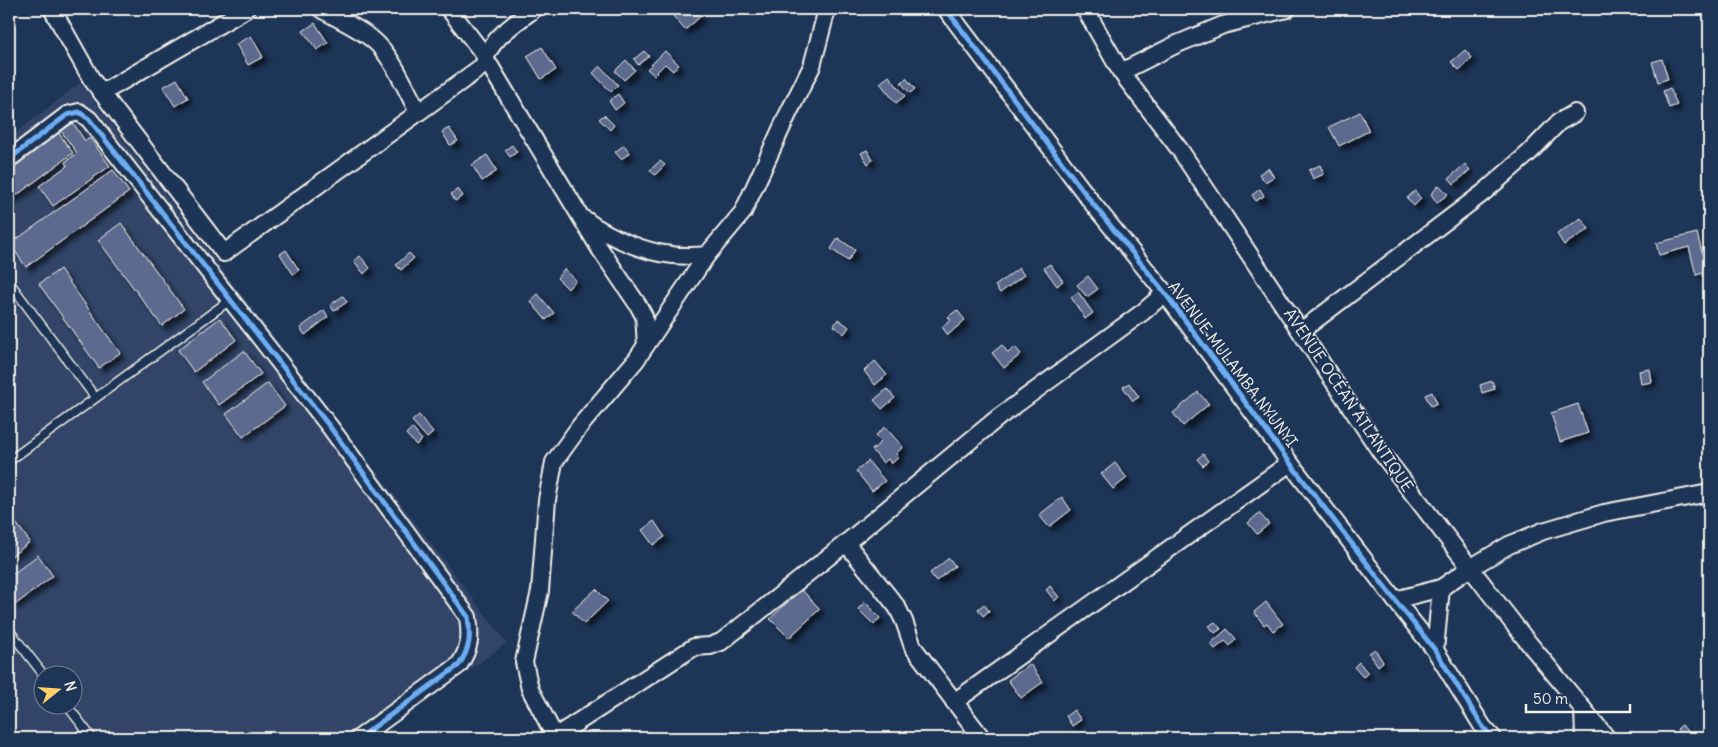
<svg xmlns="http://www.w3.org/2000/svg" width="1718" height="747" font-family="Delius,sans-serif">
	<defs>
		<filter id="shadow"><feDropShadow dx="4.5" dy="4.5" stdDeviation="2.5" flood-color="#0009"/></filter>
	</defs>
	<rect width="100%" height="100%" fill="#1d3557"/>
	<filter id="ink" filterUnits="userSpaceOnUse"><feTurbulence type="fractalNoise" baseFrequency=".02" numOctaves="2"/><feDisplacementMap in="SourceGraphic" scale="10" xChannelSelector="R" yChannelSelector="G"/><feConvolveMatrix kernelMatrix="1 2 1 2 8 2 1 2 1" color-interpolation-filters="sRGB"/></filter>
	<g filter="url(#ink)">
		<!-- built -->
		<path fill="#304568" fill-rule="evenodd" d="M80 83 507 643 375 738H9V138ZM42 674H72V704H42Z"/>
		<!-- building -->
		<g fill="#5d6b8f" stroke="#f4f1e8" filter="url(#shadow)">
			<polygon points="681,9 693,9 700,17 685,30 673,16"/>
			<polygon points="315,23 328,43 317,50 303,31"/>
			<polygon points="251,36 263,57 248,65 236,44"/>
			<polygon points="542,47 556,70 541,79 527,56"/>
			<polygon points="1465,50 1472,58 1459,70 1451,62"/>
			<polygon points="644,51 649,56 638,65 634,59"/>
			<polygon points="665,51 679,65 673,71 665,64 654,75 647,69"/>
			<polygon points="1662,59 1668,79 1658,82 1652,62"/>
			<polygon points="626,60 635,70 624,80 615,71"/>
			<polygon points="600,66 618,85 611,92 593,73"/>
			<polygon points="889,76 905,96 896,103 880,83"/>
			<polygon points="906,78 915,89 910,93 901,83"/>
			<polygon points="177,79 188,98 175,106 163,87"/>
			<polygon points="1670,88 1677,105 1669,108 1663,91"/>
			<polygon points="618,94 624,103 615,110 609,101"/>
			<polygon points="1360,112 1369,131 1339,146 1329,127"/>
			<polygon points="604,115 614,125 610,130 599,119"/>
			<polygon points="73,123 85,141 90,138 110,166 53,206 39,186 67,166 65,162 77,153 61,131"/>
			<polygon points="449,128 458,141 450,145 442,132"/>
			<polygon points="58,132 73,153 9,201 9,168"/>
			<polygon points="512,145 517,152 510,157 505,150"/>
			<polygon points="624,145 630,153 621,159 615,152"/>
			<polygon points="867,150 873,160 868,164 861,153"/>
			<polygon points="487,155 497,171 482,181 472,165"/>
			<polygon points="660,161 665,165 655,175 650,170"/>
			<polygon points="1465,164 1470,170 1454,184 1449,178"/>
			<polygon points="1320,165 1324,174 1313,179 1309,170"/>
			<polygon points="1268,168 1274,177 1265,182 1259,174"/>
			<polygon points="113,170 129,192 26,267 10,244"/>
			<polygon points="1439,185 1448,194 1437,203 1431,194"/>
			<polygon points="458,189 463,196 455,201 451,194"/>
			<polygon points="1260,189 1264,196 1256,201 1252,195"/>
			<polygon points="1415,191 1421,199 1414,206 1407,198"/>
			<polygon points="1581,218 1589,229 1564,245 1557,234"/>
			<polygon points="121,223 184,309 162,326 98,240"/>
			<polygon points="1697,233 1707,272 1696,275 1689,247 1659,255 1656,243"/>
			<polygon points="838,238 855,250 848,261 831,249"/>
			<polygon points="286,250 299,270 293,274 280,254"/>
			<polygon points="409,253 414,258 401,270 396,265"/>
			<polygon points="360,256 370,268 364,274 354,261"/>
			<polygon points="1050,264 1063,281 1057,286 1044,268"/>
			<polygon points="1019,268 1024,275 1000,293 995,286"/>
			<polygon points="60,269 120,353 99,368 39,284"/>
			<polygon points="564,269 576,280 568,289 557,278"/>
			<polygon points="1088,276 1098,289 1087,297 1077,285"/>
			<polygon points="1078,292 1093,313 1085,319 1071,297"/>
			<polygon points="538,294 554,313 546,320 530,301"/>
			<polygon points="343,296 347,302 334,311 330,305"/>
			<polygon points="324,310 328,317 305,335 300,328"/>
			<polygon points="957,310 965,320 948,335 942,327 951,320 948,317"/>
			<polygon points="220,318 236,340 194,372 178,350"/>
			<polygon points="838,319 849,327 844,334 834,326"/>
			<polygon points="1002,345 1008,353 1015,347 1021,354 1004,368 992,353"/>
			<polygon points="244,351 261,374 219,405 202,382"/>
			<polygon points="875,361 887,375 875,385 864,371"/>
			<polygon points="1650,369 1652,382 1641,384 1639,371"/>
			<polygon points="1492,381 1495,389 1482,393 1480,385"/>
			<polygon points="268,383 285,406 243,437 226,414"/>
			<polygon points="1129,383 1139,397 1133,401 1123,387"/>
			<polygon points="887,389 895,398 882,409 874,400"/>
			<polygon points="1198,392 1209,404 1183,426 1173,413"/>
			<polygon points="1432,392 1437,403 1431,406 1425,395"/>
			<polygon points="1578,404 1588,433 1560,442 1551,413"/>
			<polygon points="419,415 433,433 427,438 412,421"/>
			<polygon points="885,427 903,447 896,454 899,457 891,464 888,459 883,463 872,450 881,442 875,436"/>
			<polygon points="412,428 422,440 416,445 406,434"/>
			<polygon points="1203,454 1208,461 1203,466 1197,459"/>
			<polygon points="868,461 885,481 872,491 856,471"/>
			<polygon points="1115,463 1127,478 1113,489 1101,474"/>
			<polygon points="1062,497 1071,510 1049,527 1039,515"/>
			<polygon points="1259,513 1269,524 1257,534 1248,523"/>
			<polygon points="14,520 30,542 9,558 9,524"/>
			<polygon points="654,521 665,537 653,545 642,530"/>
			<polygon points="38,555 53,576 15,605 9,597 9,577"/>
			<polygon points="949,558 955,566 936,581 930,573"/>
			<polygon points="1050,586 1059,597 1055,601 1046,590"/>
			<polygon points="596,589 608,601 584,624 572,611"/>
			<polygon points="801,589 820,609 789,638 770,619"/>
			<polygon points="865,602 880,618 874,625 858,609"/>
			<polygon points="1266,602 1283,624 1273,631 1267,623 1264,625 1254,612"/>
			<polygon points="984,604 989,611 983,616 978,609"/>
			<polygon points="1215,622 1221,629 1215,633 1209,626"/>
			<polygon points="1227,629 1236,639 1230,646 1225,641 1215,649 1210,644"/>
			<polygon points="1375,649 1383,662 1378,666 1369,653"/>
			<polygon points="1359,662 1368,673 1363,677 1354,667"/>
			<polygon points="1030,664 1043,682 1021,698 1008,680"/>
			<polygon points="1074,710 1081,720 1072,726 1066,716"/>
			<polygon points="1682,725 1692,737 1691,738 1684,738 1677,729"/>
		</g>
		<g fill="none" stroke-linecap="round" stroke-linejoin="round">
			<defs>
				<g id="service">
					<polyline points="9,282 95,397"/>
					<polyline points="9,461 230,300"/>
					<polyline points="9,630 43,674"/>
					<polyline points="66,704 92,738"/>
				</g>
				<g id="minor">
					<polyline points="52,9 92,80 224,253 484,65"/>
					<path d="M321 9C338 19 357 27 372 39 392 55 406 89 418 112"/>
					<polyline points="449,9 485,56"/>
					<polyline points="946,9 1093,204 1165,293 1290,463 1395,600 1435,650 1483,727 1493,738"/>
					<polyline points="1085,9 1121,72 1180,150 1380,451 1523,636 1607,738"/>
					<polyline points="484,65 490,66 600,249 638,305 644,316 646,345"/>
					<path d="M484 65C487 40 516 23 534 9"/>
					<polyline points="1121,72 1175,45 1223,25 1287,9"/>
					<polyline points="102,93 246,9"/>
					<path d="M9 159 67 115 79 112 89 119 330 427 468 617C471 638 470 648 459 665L359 738"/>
					<path d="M586 220C595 228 605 232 616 238 646 252 674 259 707 255"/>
					<polyline points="1301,331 1483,193 1529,153 1559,122 1575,113"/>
					<polyline points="846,543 897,607 904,621 913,647 982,738"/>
					<polyline points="1395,600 1441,588 1470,568 1509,545 1543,531 1604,513 1709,493"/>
					<polyline points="1435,650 1441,588"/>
					<polyline points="954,702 1290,463"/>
					<polyline points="1583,709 1584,738"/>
					<polyline points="551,738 551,729 530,689 524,662 540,591 547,500 554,462 580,426 636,360 707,255 743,212 788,114 812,66 827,9"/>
					<polyline points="553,738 694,647 710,646 721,642 846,543 999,417 1143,312 1165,293"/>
				</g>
			</defs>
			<!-- service casing -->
			<use href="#service" stroke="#f4f1e8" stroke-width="11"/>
			<!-- minor casing -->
			<use href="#minor" stroke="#f4f1e8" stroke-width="20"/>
			<!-- service -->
			<use href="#service" stroke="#1d3557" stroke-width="8"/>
			<!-- minor -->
			<use href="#minor" stroke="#1d3557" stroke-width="16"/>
			<defs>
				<g id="cycleway">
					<polyline points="946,9 1093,204 1165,293 1290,463 1395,600 1435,650 1483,727 1493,738"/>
					<path d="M9 159 67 115 79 112 89 119 330 427 468 617C471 638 470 648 459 665L359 738"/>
				</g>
			</defs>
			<!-- cycleway casing -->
			<use href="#cycleway" stroke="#1d3557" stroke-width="8"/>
			<!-- cycleway -->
			<use href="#cycleway" stroke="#6dadf4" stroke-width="5"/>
		</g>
	</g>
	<g text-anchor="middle" stroke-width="4" stroke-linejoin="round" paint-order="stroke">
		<!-- street labels -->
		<g font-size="16" fill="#f4f1e8" stroke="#1d3557">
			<text transform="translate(1233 364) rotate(53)" y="6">AVENUE MULAMBA NYUNYI</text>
			<text transform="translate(1349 400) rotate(56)" y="6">AVENUE OCÉAN ATLANTIQUE</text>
		</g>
	</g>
	<!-- margin -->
	<rect width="1718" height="747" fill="none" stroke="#1d3557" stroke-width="30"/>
	<rect x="15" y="15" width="1688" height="717" fill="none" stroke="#f4f1e8" stroke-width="2" filter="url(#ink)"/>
	<!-- north arrow -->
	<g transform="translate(58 690) rotate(73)"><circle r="24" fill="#1d3557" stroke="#738091"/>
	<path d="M0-4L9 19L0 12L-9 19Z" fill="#ffd166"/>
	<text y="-8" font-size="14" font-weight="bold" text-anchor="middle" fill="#f4f1e8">N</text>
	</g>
	<!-- scale -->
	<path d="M1526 704v8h104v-8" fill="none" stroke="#f4f1e8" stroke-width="2.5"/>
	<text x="1533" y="704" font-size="15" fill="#f4f1e8" stroke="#1d3557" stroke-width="4" paint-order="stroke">50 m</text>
</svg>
